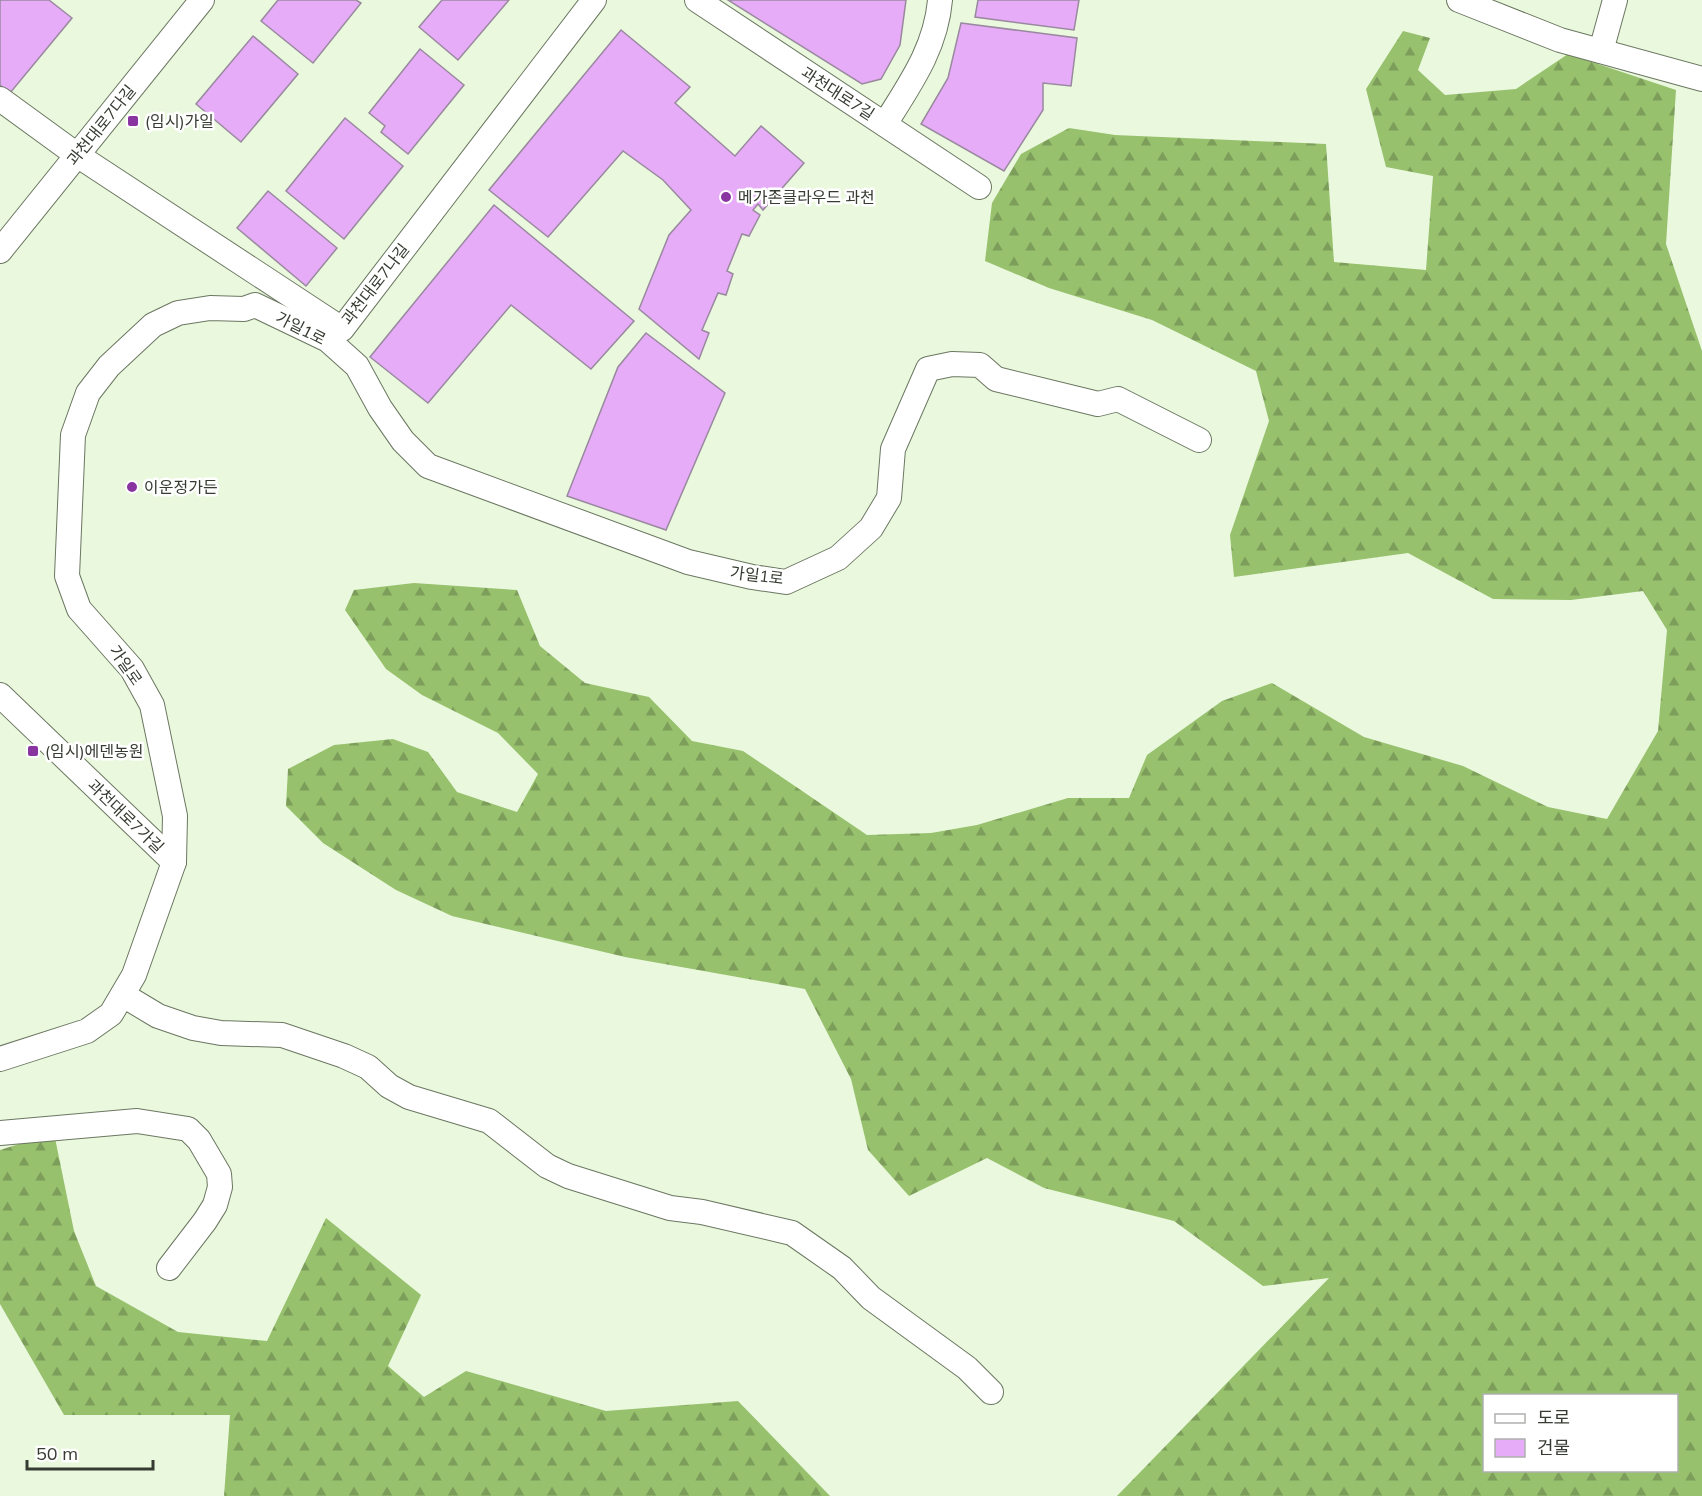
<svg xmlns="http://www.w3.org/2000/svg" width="1702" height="1496" font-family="Mulish,'Noto Sans KR',sans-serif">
	<defs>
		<pattern id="forest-firs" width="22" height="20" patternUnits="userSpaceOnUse" patternTransform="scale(1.5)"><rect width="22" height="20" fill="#97c16d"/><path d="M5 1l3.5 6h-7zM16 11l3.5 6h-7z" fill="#7c9e5a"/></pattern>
	</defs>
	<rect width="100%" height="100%" fill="#eaf8de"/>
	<!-- forest -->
	<g fill="url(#forest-firs)" fill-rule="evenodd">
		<path d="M1403 31 1430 38 1418 70 1445 95 1516 89 1568 54 1676 90 1666 244 1702 351V1496H1117L1329 1278 1263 1286 1174 1221 1044 1188 987 1158 909 1196 868 1150 851 1079 805 989 625 957 452 916 396 890 323 843 286 806 288 769 334 745 393 739 428 752 457 792 517 812 538 774 498 733 422 695 386 669 345 610 354 590 414 583 517 590 540 646 585 683 649 697 692 741 743 751 867 835 931 833 977 825 1068 798H1129L1147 755 1222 701 1272 683 1364 737 1463 766 1548 807 1607 819 1658 731 1667 630 1643 591 1571 600 1493 599 1408 553 1234 577 1230 535 1269 421 1256 371 1152 320 1049 288 985 261 992 203 1021 154 1069 128 1115 135 1326 144 1334 262 1426 270 1433 176 1386 167 1366 89ZM1484 1396H1676V1470H1484Z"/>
		<polygon points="54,1133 74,1231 96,1286 178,1332 267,1341 326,1218 421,1295 388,1366 424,1397 466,1371 606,1411 738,1401 830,1496 224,1496 230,1415 64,1415 0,1304 0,1150"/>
	</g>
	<!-- building -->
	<g fill="#e6acf8" stroke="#99899e" stroke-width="1.5">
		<polygon points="0,0 49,0 72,18 10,93 0,85"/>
		<polygon points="278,0 356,0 361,3 313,63 261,21"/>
		<polygon points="442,0 509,0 458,60 419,27"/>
		<polygon points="728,0 906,0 900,45 881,79 862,84"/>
		<polygon points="978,0 1079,0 1074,30 975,17"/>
		<polygon points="961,23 1077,38 1071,86 1043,83 1043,110 1004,171 921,124 948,78"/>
		<polygon points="621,30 690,87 675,103 735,156 761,126 804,163 763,210 758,204 753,210 760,215 749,236 742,234 727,271 733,274 726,295 718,293 702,330 709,333 699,359 639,309 669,235 691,210 663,180 623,151 548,237 489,190"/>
		<polygon points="253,36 298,74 241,142 196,104"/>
		<polygon points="420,49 464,85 408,154 381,132 385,126 369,113"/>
		<polygon points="345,118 403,166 344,239 286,191"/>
		<polygon points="268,191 337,248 306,286 237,228"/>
		<polygon points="494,205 634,321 591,369 511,305 428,403 370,357"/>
		<polygon points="646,333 725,393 666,530 567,496 618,367"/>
	</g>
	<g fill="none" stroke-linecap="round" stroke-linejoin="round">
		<defs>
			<g id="minor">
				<polyline points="697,0 979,187"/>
				<polyline points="1459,0 1560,40 1702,79"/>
				<polyline points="1601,51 1615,0"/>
				<polyline points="0,99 77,155 342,329 594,0"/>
				<path d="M885 124C910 84 936 48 940 0"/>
				<polyline points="0,251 202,0"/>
				<polyline points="0,695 174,862"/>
				<polyline points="123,995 158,1016 193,1028 221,1033 282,1035 344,1056 368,1067 389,1086 409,1097 489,1121 547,1166 568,1176 670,1208 702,1212 792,1233 842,1268 871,1298 967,1368 991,1392"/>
				<polyline points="0,1059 87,1031 111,1014 134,975 174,862 175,816 152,705 132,669 79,609 67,576 73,435 88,393 109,366 153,325 178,313 210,308 244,309 255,305 328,340 357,366 380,408 403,441 428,466 688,562 752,577 786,582 838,558 871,528 889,498 893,449 928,369 952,364 980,365 996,379 1098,404 1118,399 1199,440"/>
				<polyline points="0,1133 137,1121 188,1129 199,1140 219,1174 220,1187 215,1205 205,1221 169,1268"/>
			</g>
		</defs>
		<!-- minor casing -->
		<use href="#minor" stroke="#6b7761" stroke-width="26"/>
		<!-- minor -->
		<use href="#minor" stroke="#fff" stroke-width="24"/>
	</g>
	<!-- markers -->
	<g fill="#8a34a2" stroke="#fff" stroke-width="2">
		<rect x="127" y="115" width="12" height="12" rx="3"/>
		<circle cx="726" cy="197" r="6"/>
		<circle cx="132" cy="487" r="6"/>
		<rect x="27" y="745" width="12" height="12" rx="3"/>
	</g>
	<g text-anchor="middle" stroke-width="5" stroke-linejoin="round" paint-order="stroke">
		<!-- street labels -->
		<g font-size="16" fill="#373c32" stroke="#fff">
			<text transform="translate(838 93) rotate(33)" y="6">과천대로7길</text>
			<text transform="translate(101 125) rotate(-51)" y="6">과천대로7다길</text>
			<text transform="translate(375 284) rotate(-52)" y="6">과천대로7나길</text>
			<text transform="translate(301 328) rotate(27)" y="6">가일1로</text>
			<text transform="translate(757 575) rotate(7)" y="6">가일1로</text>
			<text transform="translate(126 665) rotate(55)" y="6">가일로</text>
			<text transform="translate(126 816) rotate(44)" y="6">과천대로7가길</text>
		</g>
		<!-- poi labels -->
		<g font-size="16" fill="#373c32" stroke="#fff" text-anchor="start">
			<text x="145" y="127">(임시)가일</text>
			<text x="738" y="203">메가존클라우드 과천</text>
			<text x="144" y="493">이운정가든</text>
			<text x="45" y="757">(임시)에덴농원</text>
		</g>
	</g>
	<!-- legend -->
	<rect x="1483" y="1394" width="195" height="78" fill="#ffffff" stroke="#afb1ad" stroke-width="1.5"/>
	<rect x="1495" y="1414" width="30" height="9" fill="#ffffff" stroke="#afb1ad" stroke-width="1.5"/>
	<text x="1537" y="1424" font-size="18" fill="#373c32">도로</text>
	<rect x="1495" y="1439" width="30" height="18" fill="#e6acf8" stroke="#afb1ad" stroke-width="1.5"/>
	<text x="1537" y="1454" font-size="18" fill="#373c32">건물</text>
	<!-- scale -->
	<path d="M27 1460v9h126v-9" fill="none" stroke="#373c32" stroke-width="3"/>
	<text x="36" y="1460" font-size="18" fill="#373c32" stroke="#ffffff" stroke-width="4.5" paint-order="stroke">50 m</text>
</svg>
